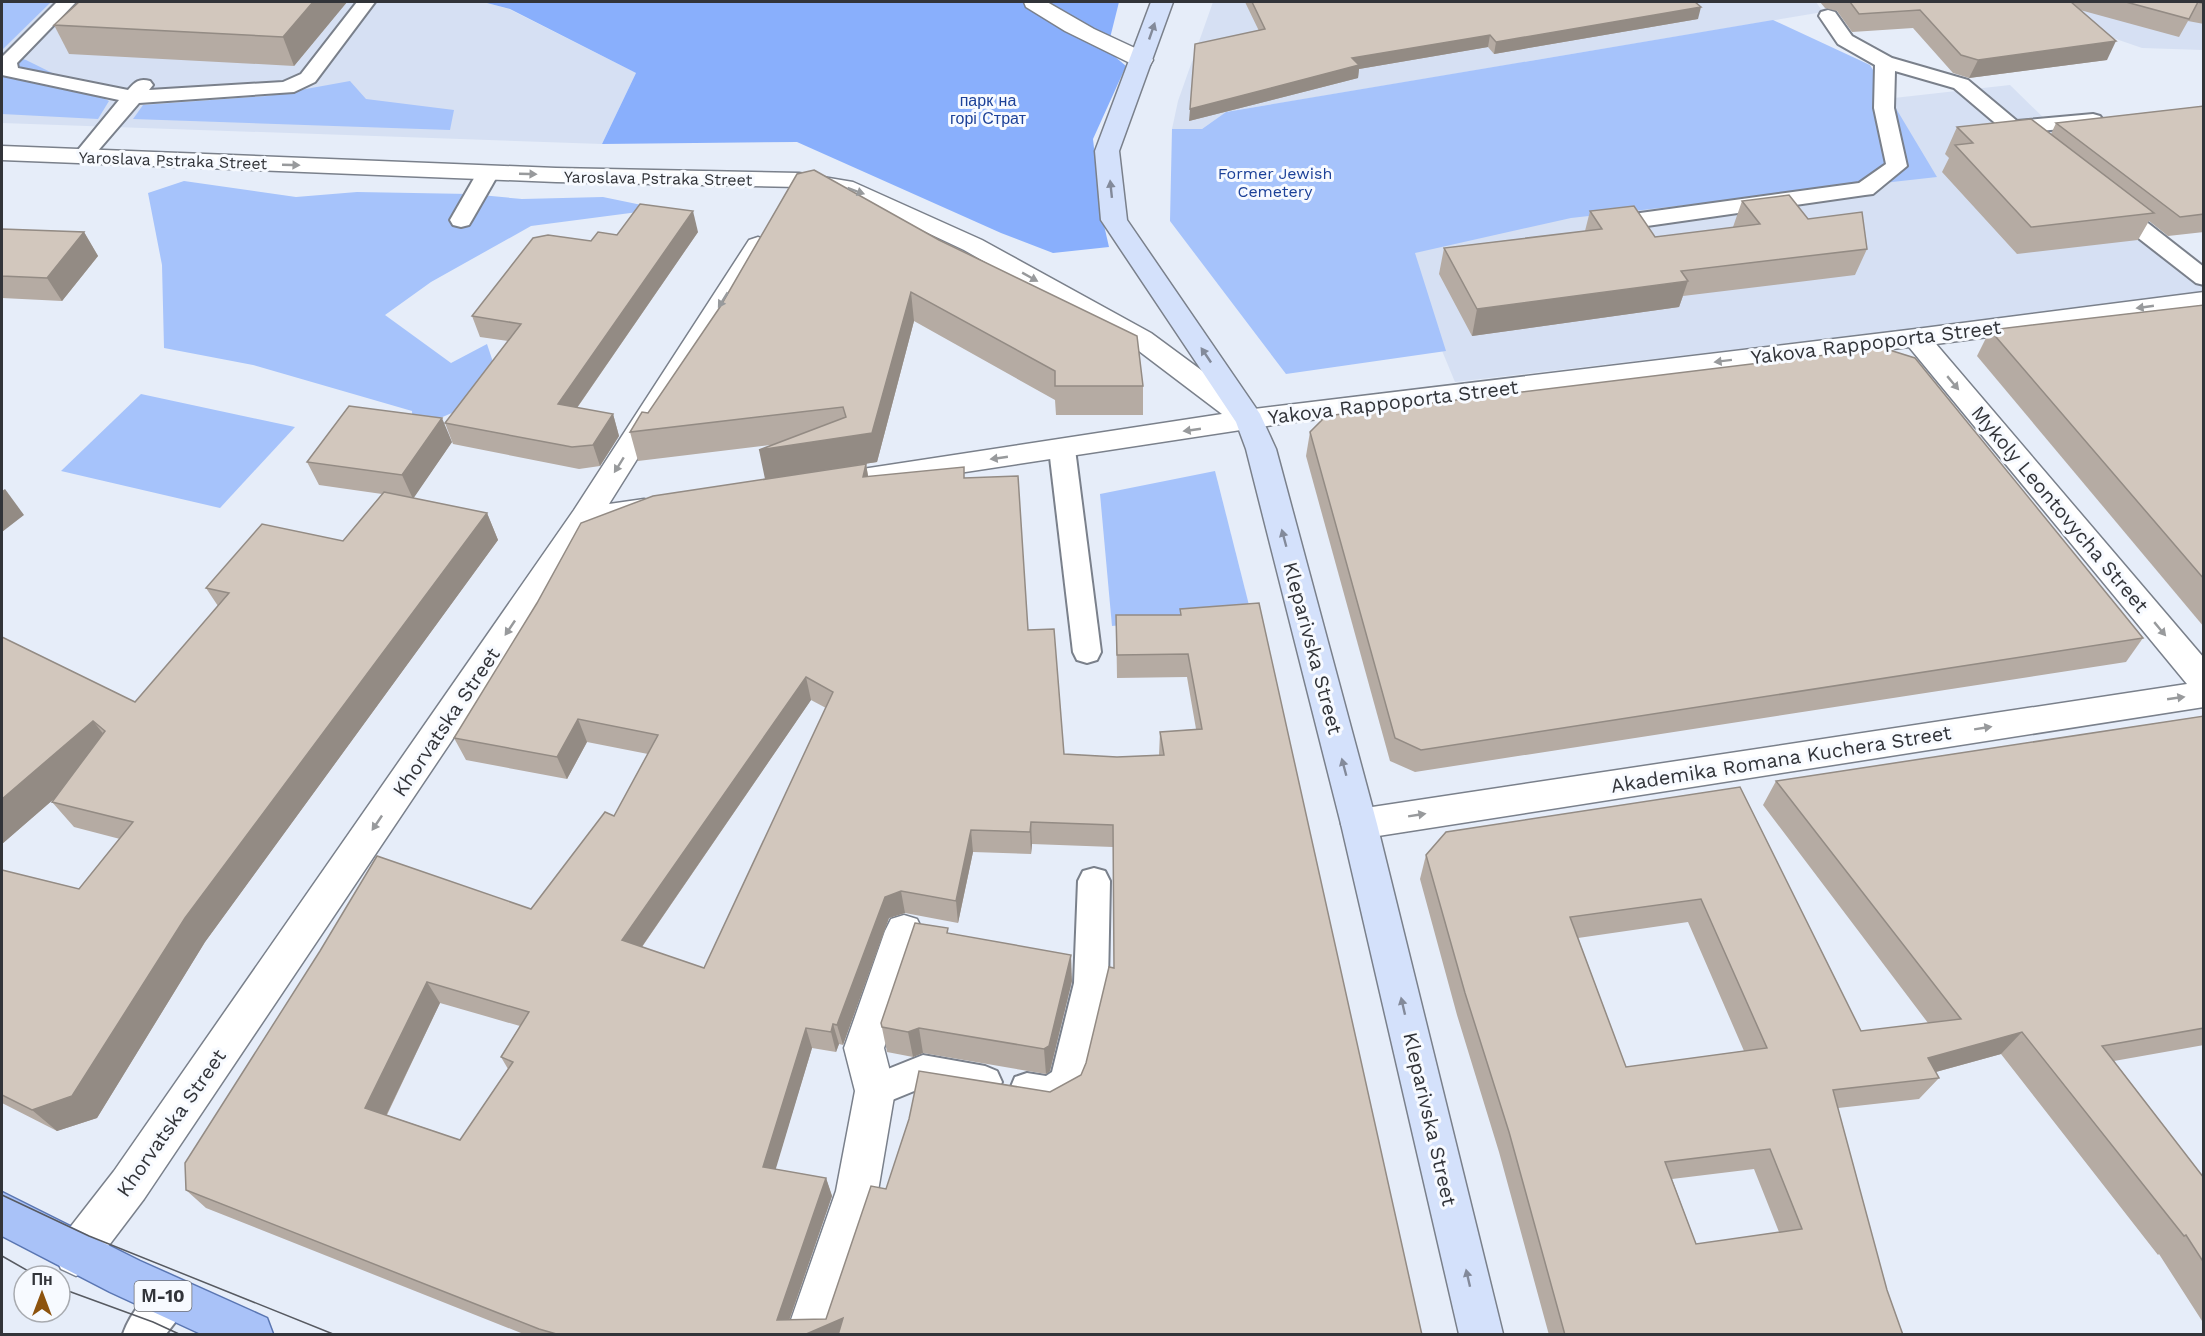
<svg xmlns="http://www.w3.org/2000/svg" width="2205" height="1336" font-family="'Work Sans',sans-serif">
	<rect width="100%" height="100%" fill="#e6edf9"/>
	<!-- built -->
	<g fill="#d6e0f3">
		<polygon points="2,2 483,2 509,9 636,73 602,144 2,123"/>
		<polygon points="1213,2 1816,2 1823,12 1226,112 1202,129 1172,129 1178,101"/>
		<polygon points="2009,2 2203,2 2203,50 2142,48"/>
		<polygon points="2010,85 2203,273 2203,295 1455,382 1397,242 1876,100"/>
	</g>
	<!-- green -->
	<g fill="#a6c3fb">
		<polygon points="2,2 51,2 2,50"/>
		<polygon points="1773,20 1870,65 1937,177 1571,218 1415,253 1446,351 1286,374 1170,221 1172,129 1202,129 1226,112"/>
		<polygon points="2,52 26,60 109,101 98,119 2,114"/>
		<polygon points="350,81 366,99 454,110 450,130 133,119 143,105 267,96"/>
		<polygon points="184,181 296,197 357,192 470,194 522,199 603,197 661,209 531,226 431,282 385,315 451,363 487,344 494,365 495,394 413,430 412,411 253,365 164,348 162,265 148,193"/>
		<polygon points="141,394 295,427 220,508 61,471"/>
		<polygon points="1215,471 1251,613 1112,626 1100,494"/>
	</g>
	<!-- forest -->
	<polygon fill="#89affc" points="483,2 1119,2 1107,50 1126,66 1093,139 1101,212 1109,247 1053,253 1001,233 797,142 602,144 636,73 510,9"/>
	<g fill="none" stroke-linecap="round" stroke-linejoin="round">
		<defs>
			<g id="service">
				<path d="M57 2H76L17 63 18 68 128 90C135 82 139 78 150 81L153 85 149 90 283 82 301 74 357 2H375L315 82 294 92 139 103 90 160 83 162 76 160 73 156 119 100 2 75V57Z"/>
				<polygon points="1828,10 1835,12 1852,36 1892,58 1968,80 2017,121 2093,114 2100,116 2103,120 2100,124 2093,126 2030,132 2044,146 2041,150 2034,152 2027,150 1954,88 1895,71 1894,108 1907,166 1873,194 1865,195 1633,228 1625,226 1622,221 1625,216 1633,214 1859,183 1886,164 1874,108 1875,65 1838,44 1819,16 1821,12"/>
				<polygon points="488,167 495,169 499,173 472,220 469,225 461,227 453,225 450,220 477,173 481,169"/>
				<polygon points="2113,201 2121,202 2204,267 2204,285 2196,283 2105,212 2102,207 2105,202"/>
				<polygon points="1062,440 1071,443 1075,449 1101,652 1097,660 1087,663 1077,660 1073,652 1049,449 1053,443"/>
				<path d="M1094 868 1105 871 1110 881 1108 983 1084 1082C1071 1113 1042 1111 1015 1101L1010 1089 1015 1077 1027 1073 1046 1076 1052 1072 1074 983 1078 881 1083 871Z"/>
				<polygon points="923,1055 985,1066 997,1071 1002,1082 997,1093 985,1098 924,1087 875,1107 863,1103 858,1091 863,1079"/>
				<path d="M170 1280 183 1286 189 1299 183 1312 166 1334H123C130 1313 149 1289 170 1280Z"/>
			</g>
			<g id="minor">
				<polygon points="2,146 556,168 799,173 853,182 982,240 1151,333 1254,409 1916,329 2204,292 2204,308 1936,344 2204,658 2204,707 1359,839 1346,834 1341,824 1346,814 1359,809 2187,684 1909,347 1286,423 834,492 823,489 819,482 823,475 1222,414 1131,345 964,250 847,195 799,187 556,182 2,160"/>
				<polygon points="758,237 767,240 771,245 609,504 644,499 655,502 659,510 655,518 595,527 144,1199 91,1269 76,1276 61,1269 54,1254 61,1239 114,1171 574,510 749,240"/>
				<polygon points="904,915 917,919 923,931 884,1048 895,1091 878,1191 830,1334 786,1334 836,1191 855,1091 844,1048 885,931 891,919"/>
			</g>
			<polygon id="tertiary" points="1024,2 1047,2 1094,29 1150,55 1153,60 1150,65 1142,67 1134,65 1065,31 1026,7"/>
			<polygon id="secondary" points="1151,2 1173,2 1119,151 1127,220 1260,414 1276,449 1377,824 1503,1334 1459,1334 1341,824 1246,449 1236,422 1101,220 1095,151"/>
			<polygon id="primary" points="2,1192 140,1261 267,1318 273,1334 201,1334 110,1292 2,1236"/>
		</defs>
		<!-- service casing -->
		<use href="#service" stroke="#7a808b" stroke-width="4"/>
		<!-- minor casing -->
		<use href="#minor" stroke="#7a808b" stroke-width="3"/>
		<!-- tertiary casing -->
		<use href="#tertiary" stroke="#7a808b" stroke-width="3"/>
		<!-- secondary casing -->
		<use href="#secondary" stroke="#7a808b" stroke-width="3"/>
		<!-- primary casing -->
		<use href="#primary" stroke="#5a76b2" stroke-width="3"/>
		<!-- service -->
		<use href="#service" fill="#fff" fill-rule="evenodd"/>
		<!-- minor -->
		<use href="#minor" fill="#fff" fill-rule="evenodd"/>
		<!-- tertiary -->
		<use href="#tertiary" fill="#fff" fill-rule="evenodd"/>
		<!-- secondary -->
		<use href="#secondary" fill="#d4e1fb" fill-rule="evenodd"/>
		<!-- primary -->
		<use href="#primary" fill="#a9c2f8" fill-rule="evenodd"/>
		<!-- tram -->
		<g stroke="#575a61" stroke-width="1.5">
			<polyline points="2,1195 89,1236 333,1334"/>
			<polyline points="2,1256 37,1276"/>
			<polyline points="60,1288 153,1322 179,1334"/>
		</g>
	</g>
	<!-- wall -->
	<g fill="#b5aba3" fill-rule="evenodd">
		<polygon points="79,2 347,2 294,66 69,54 54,25"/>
		<polygon points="1245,2 1695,2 1698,19 1494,54 1488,47 1359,69 1358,78 1189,121 1259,31"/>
		<polygon points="1820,2 2204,2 2204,24 2188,21 2179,37 2080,10 2107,60 1969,78 1953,73 1913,28 1852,32 1837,11 1825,8"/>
		<polygon points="2204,106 2204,232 2168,236 2149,221 2138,240 2017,254 1942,172 1949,158 1945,154 1957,127 2051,134 2056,123"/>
		<polygon points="797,174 1143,386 1143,415 1056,415 1055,400 914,321 877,462 765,479 770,445 638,461 630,432 648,413 720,307"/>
		<polygon points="1742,201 1808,219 1867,249 1855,275 1683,296 1679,307 1472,336 1439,274 1444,248 1585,231 1590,211 1655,237 1733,228 1733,227"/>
		<polygon points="2,229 84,232 98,256 62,301 2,298"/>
		<polygon points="698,232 577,408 613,414 619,436 600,466 579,469 453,444 445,423 508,341 480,337 472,316 591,241 617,235"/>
		<polygon points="2204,305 2204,627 1977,356 1990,330"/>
		<polygon points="1310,432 2143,638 2126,662 1415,772 1390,761 1306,456"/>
		<polygon points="452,442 413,498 487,513 498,540 205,942 97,1118 57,1131 2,1103 2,870 79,889 120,839 74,827 52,802 56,797 2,844 2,637 135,702 218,606 206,588 343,541 382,494 319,485 307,462"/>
		<path d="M866 464 868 476 965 478 1028 630 1064 754 1117 757 1159 755 1160 732 1196 729 1187 677 1117 678 1116 615H1180V609L1422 1335H526L206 1208 186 1190 320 951 531 909 614 816 648 754 587 742 567 779 466 760 454 738ZM811 700 826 708 704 968 642 947ZM1032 844 1113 847 1114 968 1086 1063 1081 1075 1050 1092 909 1119 886 1189 826 1319H790L832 1196 826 1178 775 1169 812 1048 836 1052 839 1044 843 1045 889 918 905 913 958 923 973 852 1031 854ZM440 1003 520 1026 501 1057 508 1069 460 1140 387 1115Z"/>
		<path d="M2204 716V1045L2114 1061 2204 1178V1324L2159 1254 2158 1255 2001 1054 1936 1072 1939 1078 1919 1099 1838 1108 1887 1290 1903 1335H1549L1499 1152 1457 1015 1420 879 1426 855 1740 787 1861 1031 1928 1023 1763 805 1776 781ZM1688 922 1744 1051 1626 1067 1578 938ZM1754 1169 1779 1232 1696 1244 1672 1179Z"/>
		<polygon points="949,934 1072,981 1050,1071 1046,1074 923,1053 913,1057 887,1052 881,1023"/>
	</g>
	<!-- shaded-wall -->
	<g fill="#938b84">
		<polygon points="313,2 347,2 294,66 283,37"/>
		<polygon points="1701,7 1698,19 1494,54 1496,42"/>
		<polygon points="1490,35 1488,47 1359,69 1358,78 1189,121 1190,109 1352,58"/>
		<polygon points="2116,41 2107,60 1969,78 1978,60"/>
		<polygon points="693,211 698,232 565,425 558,404"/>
		<polygon points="84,232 98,256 62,301 47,278"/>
		<polygon points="1688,281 1679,307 1472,336 1477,309"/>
		<polygon points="911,292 914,321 877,462 765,479 759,450 872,433"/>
		<polygon points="613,414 619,436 600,466 593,445"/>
		<polygon points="442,418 452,442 413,499 402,475"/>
		<polygon points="866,464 870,488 863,477"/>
		<polygon points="5,489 24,515 2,532 2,491"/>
		<polygon points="487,513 498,540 205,942 97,1118 57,1131 32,1110 185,918"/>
		<polygon points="806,677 811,700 632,961 622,940"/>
		<polygon points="578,719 587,742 567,779 557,757"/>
		<polygon points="93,721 114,747 2,844 2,799"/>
		<polygon points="1031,822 1032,844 1031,854 1030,832"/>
		<polygon points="971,830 973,852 958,923 956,901"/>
		<polygon points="901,891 905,913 889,918 843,1045 837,1025 885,897"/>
		<polygon points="1071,955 1072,981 1050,1071 1046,1074 1044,1049"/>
		<polygon points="427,982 440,1003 381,1126 365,1108"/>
		<polygon points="833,1024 839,1044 836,1052 831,1032"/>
		<polygon points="806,1028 812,1048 771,1185 763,1167"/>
		<polygon points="919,1028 923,1053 913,1057 908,1032"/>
		<polygon points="2022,1032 2001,1054 1910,1079 1928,1058"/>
		<polygon points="826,1178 832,1196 784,1335 777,1320"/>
		<polygon points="843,1318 847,1335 804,1335"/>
	</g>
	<!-- building -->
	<g fill="#d2c7bd" stroke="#938b84" stroke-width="1.5" fill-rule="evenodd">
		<polygon points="79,2 313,2 283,37 54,25"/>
		<polygon points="1252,2 1695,2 1701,7 1496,42 1490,35 1352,58 1359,65 1190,109 1195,44 1265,29"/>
		<polygon points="1850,2 2071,2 2116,41 1978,60 1961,55 1920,10 1859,14"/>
		<polygon points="2126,2 2204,2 2204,4 2198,2 2189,19"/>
		<polygon points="2204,106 2204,214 2180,217 2056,123"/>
		<polygon points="2031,119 2154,213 2031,227 1955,145 1973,143 1957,127"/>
		<polygon points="814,170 939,240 1137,336 1143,386 1055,386 1055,371 911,292 872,433 759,450 846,417 843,407 630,432 642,412 648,413 720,307 797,174"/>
		<polygon points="1789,195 1808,219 1862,212 1867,249 1681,271 1688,281 1477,309 1444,248 1602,229 1590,211 1634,206 1655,237 1760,224 1742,201"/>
		<polygon points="640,204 693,211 558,404 613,414 593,445 572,447 445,423 521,324 472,316 533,238 548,235 591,241 598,232 617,235"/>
		<polygon points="2,229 84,232 47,278 2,276"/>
		<polygon points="2204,305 2204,579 1990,330"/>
		<polygon points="1883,348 1915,358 2143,638 1421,750 1395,738 1310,432 1326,416"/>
		<polygon points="349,406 442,418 402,475 307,462"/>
		<path d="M866 464 863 477 964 467V478L1018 476 1028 630 1054 629 1064 754 1117 757 1164 755 1160 732 1202 729 1188 654 1117 655 1116 615H1181L1180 609 1259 603 1422 1335H838L843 1318 804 1335H560L539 1329 186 1190 185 1163 320 951 377 856 531 909 605 812 614 816 658 735 578 719 557 757 454 738 537 603 581 523 653 496ZM806 677 833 692 704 968 622 940ZM1031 822 1113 825 1114 968 1109 967 1086 1063 1081 1075 1050 1092 919 1071 909 1119 886 1189 871 1186 826 1319 777 1320 826 1178 763 1167 806 1028 831 1032 833 1024 837 1025 885 897 901 891 956 901 971 830 1030 832ZM427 982 529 1012 501 1057 513 1062 460 1140 365 1108Z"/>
		<polygon points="384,492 487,513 185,918 72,1096 32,1110 2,1095 2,870 79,889 133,822 52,802 105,731 93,721 2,799 2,637 135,702 229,593 206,588 262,524 343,541"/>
		<path d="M2204 716V1028L2102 1046 2204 1178V1263L2186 1235 2184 1236 2022 1032 1928 1058 1939 1078 1833 1090 1887 1290 1903 1335H1565L1509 1132 1465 993 1426 855 1446 832 1740 787 1861 1031 1961 1019 1776 781ZM1701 899 1767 1048 1626 1067 1570 917ZM1770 1149 1802 1229 1696 1244 1665 1162Z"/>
		<polygon points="915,923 948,928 947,933 1071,955 1049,1046 1044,1049 919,1028 908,1032 882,1027 881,1023"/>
	</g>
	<!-- one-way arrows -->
	<defs><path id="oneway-solid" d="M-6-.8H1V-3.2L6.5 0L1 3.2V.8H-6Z" transform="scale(1.5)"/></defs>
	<g fill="#838a9a">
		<use href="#oneway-solid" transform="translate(1152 31) rotate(-71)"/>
		<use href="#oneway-solid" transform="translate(1111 189) rotate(-96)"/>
		<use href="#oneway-solid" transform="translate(1206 355) rotate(-124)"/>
		<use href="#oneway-solid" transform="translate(1284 538) rotate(-105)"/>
		<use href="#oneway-solid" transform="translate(1344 767) rotate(-105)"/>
		<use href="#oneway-solid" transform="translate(1403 1006) rotate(-103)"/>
		<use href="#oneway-solid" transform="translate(1468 1278) rotate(-103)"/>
	</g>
	<g fill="#989a9c">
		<use href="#oneway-solid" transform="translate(291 165) rotate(2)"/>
		<use href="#oneway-solid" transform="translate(528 174) rotate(2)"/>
		<use href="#oneway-solid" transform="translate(856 191) rotate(20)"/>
		<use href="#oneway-solid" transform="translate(1030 277) rotate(29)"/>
		<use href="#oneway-solid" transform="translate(723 300) rotate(122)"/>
		<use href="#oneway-solid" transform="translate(2145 307) rotate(172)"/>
		<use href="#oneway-solid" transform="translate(1723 361) rotate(173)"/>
		<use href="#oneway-solid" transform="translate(1953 383) rotate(50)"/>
		<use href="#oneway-solid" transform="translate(1192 430) rotate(172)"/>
		<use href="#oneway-solid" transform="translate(999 458) rotate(172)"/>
		<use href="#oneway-solid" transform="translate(619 465) rotate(122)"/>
		<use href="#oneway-solid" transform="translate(510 628) rotate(124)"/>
		<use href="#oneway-solid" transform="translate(2160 629) rotate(50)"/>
		<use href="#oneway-solid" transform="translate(2176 698) rotate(-8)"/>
		<use href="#oneway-solid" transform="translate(1983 728) rotate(-9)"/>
		<use href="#oneway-solid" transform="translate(1417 815) rotate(-9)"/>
		<use href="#oneway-solid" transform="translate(377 823) rotate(124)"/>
	</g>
	<g text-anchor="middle" stroke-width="6" stroke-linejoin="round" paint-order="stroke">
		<!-- far-park labels -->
		<g font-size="16" fill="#1c4198" stroke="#f7faff">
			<text x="988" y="106">парк на<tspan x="988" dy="18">горі Страт</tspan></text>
			<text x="1275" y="179">Former Jewish<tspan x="1275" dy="18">Cemetery</tspan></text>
		</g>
		<!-- far-street labels -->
		<g font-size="16" fill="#323439" stroke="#f7faff">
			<text transform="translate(173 160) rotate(2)" y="6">Yaroslava Pstraka Street</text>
			<text transform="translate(658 178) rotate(1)" y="6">Yaroslava Pstraka Street</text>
		</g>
		<!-- shield labels -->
		<rect fill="#f7faff" stroke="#6d6f74" stroke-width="1.5" x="134.5" y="1281" width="57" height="30" rx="4.5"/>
		<g font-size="18" font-weight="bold" fill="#323439">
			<text x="163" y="1302">М-10</text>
		</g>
		<!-- street labels -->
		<g font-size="20" fill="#323439" stroke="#f7faff">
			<text transform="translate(1876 342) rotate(-7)" y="7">Yakova Rappoporta Street</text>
			<text transform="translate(1393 402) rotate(-7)" y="7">Yakova Rappoporta Street</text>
			<text transform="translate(2060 509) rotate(50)" y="7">Mykoly Leontovycha Street</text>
			<text transform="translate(1313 648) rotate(75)" y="7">Kleparivska Street</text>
			<text transform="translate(446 722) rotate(-56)" y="7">Khorvatska Street</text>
			<text transform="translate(1781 759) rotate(-9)" y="7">Akademika Romana Kuchera Street</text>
			<text transform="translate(1430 1119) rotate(77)" y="7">Kleparivska Street</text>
			<text transform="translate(171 1123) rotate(-55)" y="7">Khorvatska Street</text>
		</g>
	</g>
	<!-- border -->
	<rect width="2205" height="1336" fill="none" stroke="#323439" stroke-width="6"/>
	<!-- north arrow -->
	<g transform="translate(42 1294)"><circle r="28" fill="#f7faff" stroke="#a8abb0" stroke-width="1.5"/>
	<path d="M0-4.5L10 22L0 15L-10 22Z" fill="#8d530e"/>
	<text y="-9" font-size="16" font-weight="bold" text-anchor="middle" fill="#323439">Пн</text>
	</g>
</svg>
